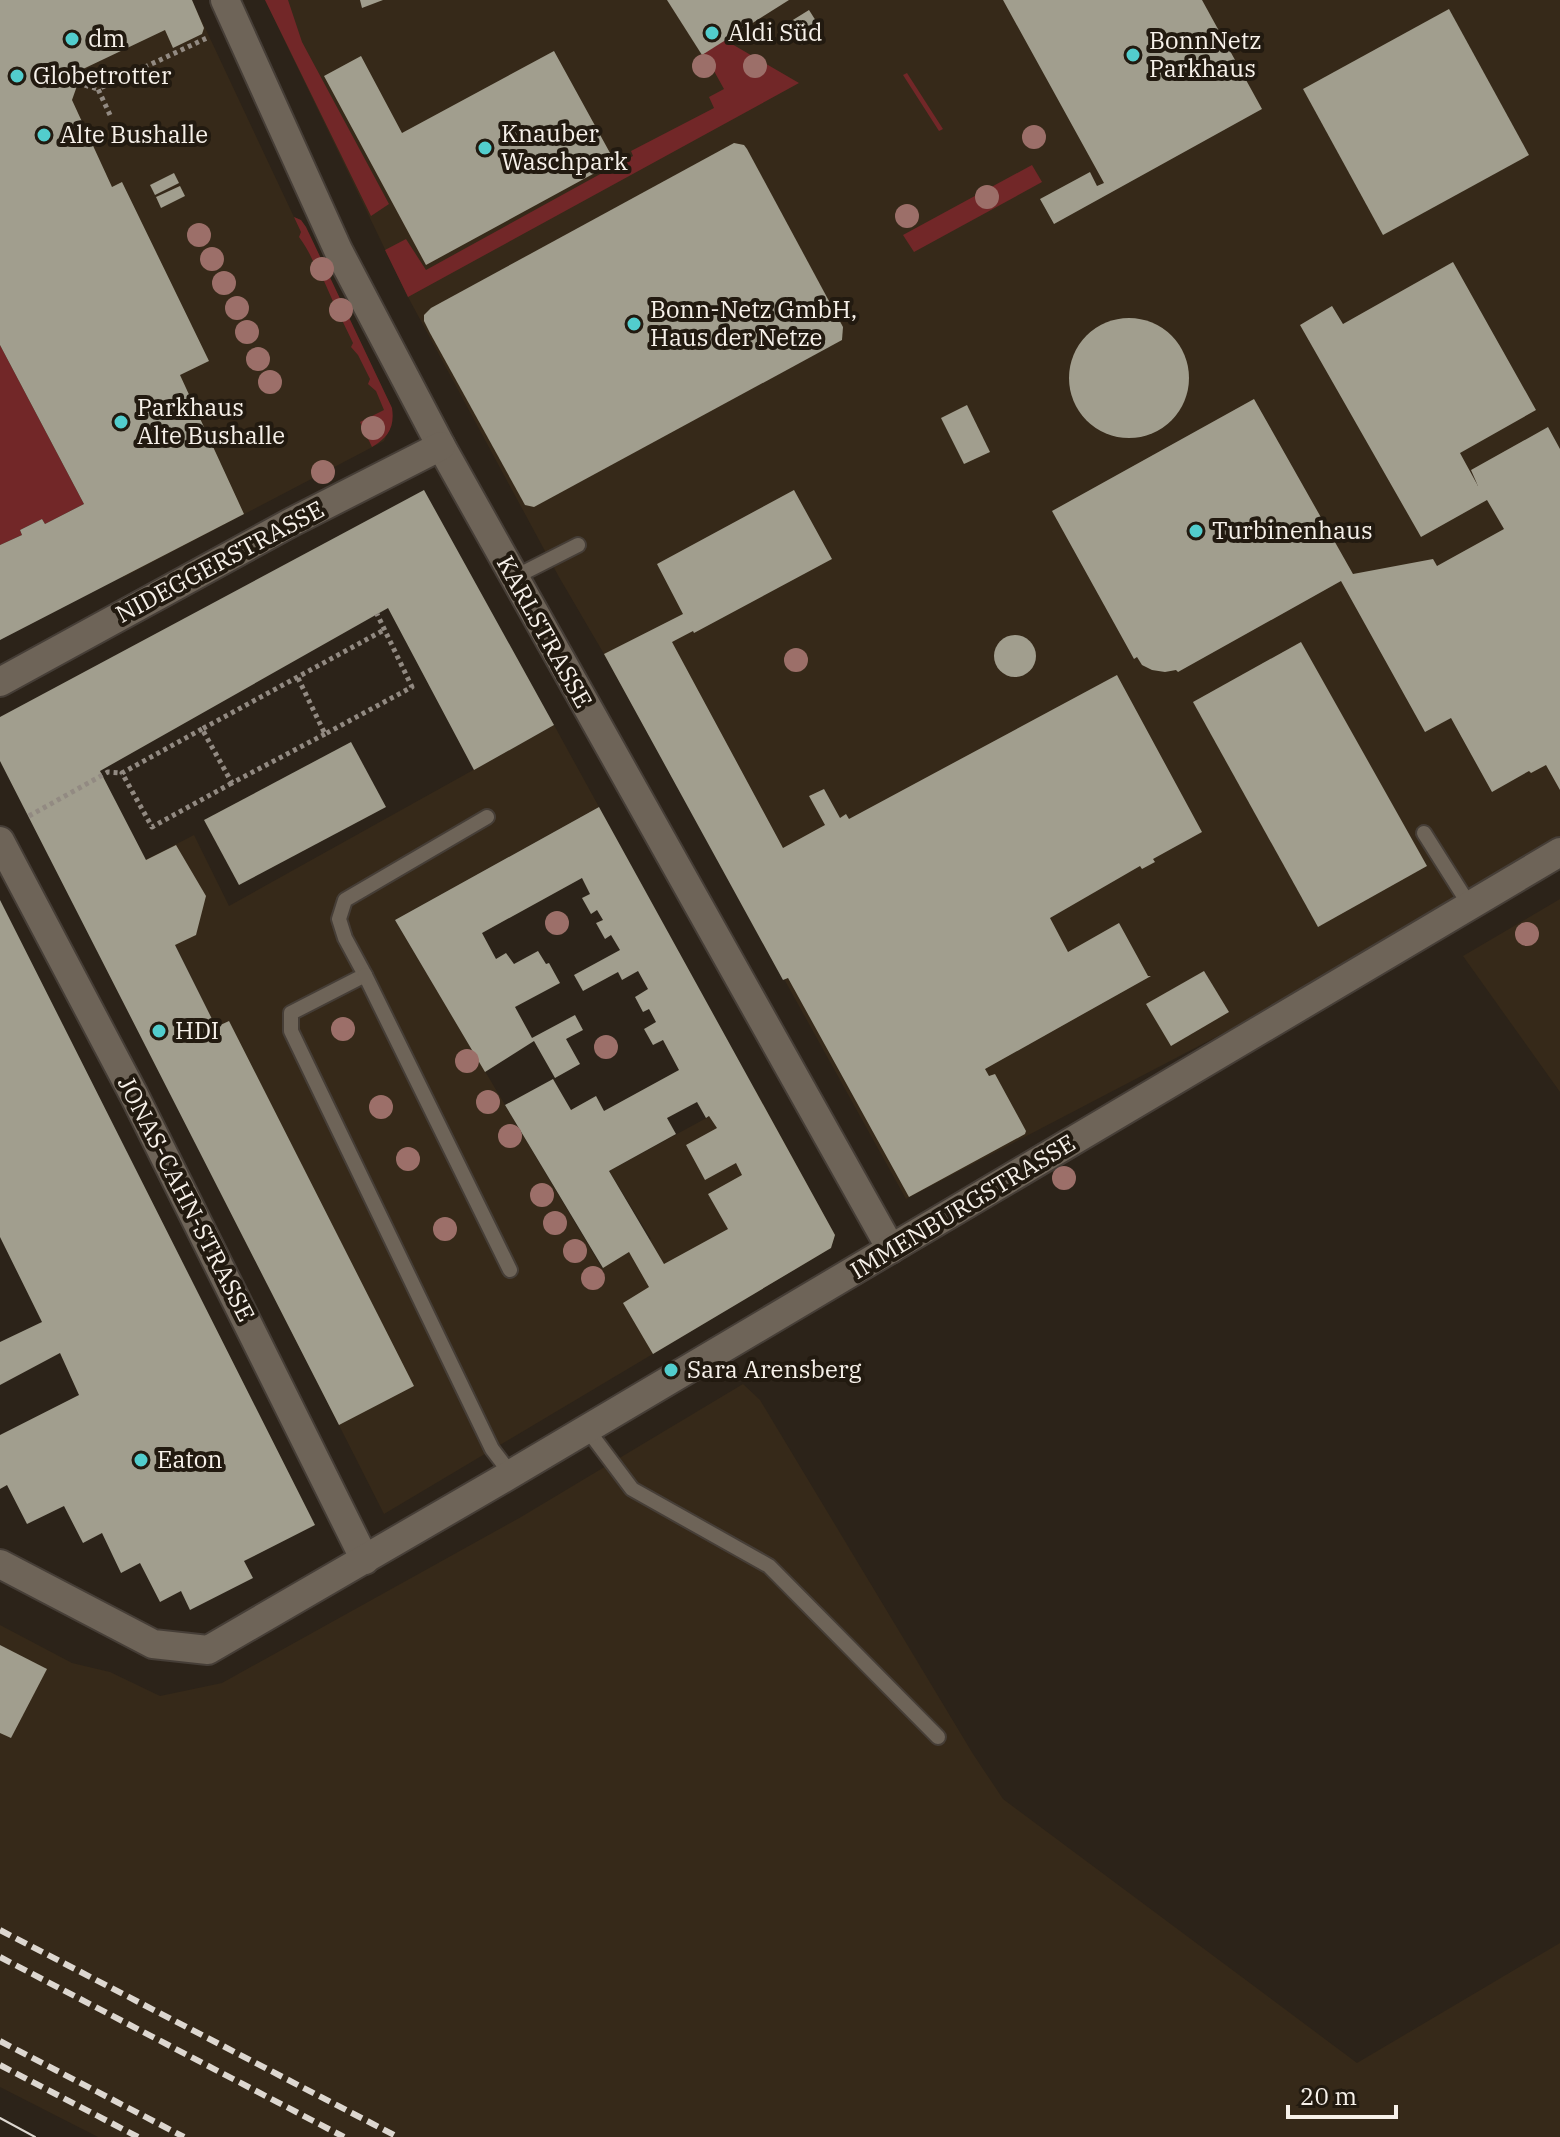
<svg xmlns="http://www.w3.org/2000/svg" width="1560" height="2137" font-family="'IBM Plex Serif',serif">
	<rect width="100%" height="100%" fill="#2c2319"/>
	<!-- built -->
	<g fill="#362919">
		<polygon points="0,0 192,0 294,217 301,220 306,227 392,408 392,424 384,441 124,577 0,345"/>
		<polygon points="265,0 1560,0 1560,837 1473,887 1348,967 1308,989 906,1199 604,654 559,577 408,297"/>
		<polygon points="554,725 599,807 395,920 602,1268 651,1239 609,1171 756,1091 835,1235 831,1248 384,1514 153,1058 216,1027 176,946 71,898 194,835 229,906"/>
		<polygon points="1560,899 1560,1092 1463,956"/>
		<polygon points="743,1384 760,1400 973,1754 1003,1799 1357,2063 1560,1943 1560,2137 98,2137 0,2087 0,1625 72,1663 110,1672 160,1696 222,1683 521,1517"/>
	</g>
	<!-- green -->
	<g fill="#722728">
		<polygon points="265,0 288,0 302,42 389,204 371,216"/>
		<polygon points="725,40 799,83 408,297 385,250 406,239 426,270 633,156 631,151 714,108 709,97 724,89 704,53"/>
		<polygon points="907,73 943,129 939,131 903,75"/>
		<polygon points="1032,165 1042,182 914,252 903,235"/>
		<path d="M294 217 301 220 306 227 392 408C395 427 388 438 372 447L360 422 384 410 376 391 368 384 370 379 358 355 351 347 353 343 341 318 336 316 335 306 324 281 319 279C315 263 309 251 299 237L301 232Z"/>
		<polygon points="0,345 84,504 45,524 42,519 20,530 22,535 0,545"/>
	</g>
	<!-- building -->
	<g fill="#a19e8e" fill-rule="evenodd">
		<polygon points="0,0 192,0 204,28 202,34 173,48 165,30 83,69 72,100 112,187 122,182 209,361 180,375 244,514 0,640 0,545 22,535 20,530 42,519 45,524 84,504 0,345"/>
		<polygon points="360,0 383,0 362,8"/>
		<polygon points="667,0 789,0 702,55"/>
		<polygon points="1003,0 1202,0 1262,109 1054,224 1040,199 1090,172 1097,186 1104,183"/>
		<polygon points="1449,9 1529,155 1383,235 1303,89"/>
		<polygon points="809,10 823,32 802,45 788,23"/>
		<polygon points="554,51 615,162 426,265 324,76 361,56 402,133"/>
		<polygon points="734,143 744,145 747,149 843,327 842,340 534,507 525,505 430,333 424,321 424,315 431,308"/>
		<polygon points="174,173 179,183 155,195 150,185"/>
		<polygon points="180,186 185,196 161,208 156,197"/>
		<polygon points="1453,262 1536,410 1460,453 1478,486 1471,470 1548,427 1560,449 1560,790 1546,765 1531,773 1529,771 1492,792 1451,718 1425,732 1341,581 1178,672 1176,670 1165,672 1152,670 1142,665 1137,657 1134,659 1052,511 1254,399 1353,574 1433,559 1437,566 1504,529 1487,500 1421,537 1300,325 1332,306 1343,324"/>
		<circle cx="1129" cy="378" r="60"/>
		<polygon points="967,405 990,452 964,464 941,418"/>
		<polygon points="424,490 554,725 474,770 388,608 100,771 146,860 176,845 206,896 196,935 175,945 216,1027 229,1021 414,1386 339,1425 0,761 0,717"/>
		<polygon points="794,490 832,559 694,633 693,631 672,642 783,848 825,825 809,796 824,789 840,818 846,814 849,819 1117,675 1202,832 1153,859 1155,862 1142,869 1140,866 1050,918 1068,952 1119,923 1148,976 1151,976 985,1069 989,1076 995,1074 1026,1131 1025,1134 909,1197 788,978 783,980 604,654 683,614 657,564"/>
		<circle cx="1015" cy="656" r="21"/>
		<polygon points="1301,642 1427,866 1318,927 1193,702"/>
		<polygon points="351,742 386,807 239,885 204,820"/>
		<path d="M599 807 835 1235 831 1248 653 1354 623 1303 649 1287 629 1252 603 1268 505 1105 553 1079 571 1110 596 1096 604 1111 679 1070 663 1040 653 1045 644 1029 656 1022 649 1009 643 1012 635 997 648 989 638 971 622 980 618 972 583 991 574 975 620 950 611 935 605 939 596 923 603 920 597 910 591 914 582 898 590 894 582 878 482 933 496 959 506 953 514 964 538 951 546 964 549 963 560 983 515 1007 532 1038 575 1015 583 1030 566 1039 580 1064 555 1078 534 1041 485 1072 395 920ZM697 1102 706 1118 709 1116 717 1128 686 1145 705 1180 736 1163 742 1175 708 1194 728 1229 664 1264 609 1171 676 1134 667 1118Z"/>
		<polygon points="0,900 315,1525 244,1561 253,1578 190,1610 181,1591 160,1602 140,1563 121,1573 102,1533 83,1543 64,1506 27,1524 7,1485 0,1489 0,1435 79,1395 60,1353 0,1385 0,1342 42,1322 0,1237"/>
		<polygon points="1204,971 1229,1012 1171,1046 1146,1004"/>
		<polygon points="0,1645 47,1669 11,1738 0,1733"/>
	</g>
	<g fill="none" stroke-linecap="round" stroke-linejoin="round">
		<defs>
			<g id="service">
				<polyline points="513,578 578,545"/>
				<polyline points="487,817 345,900 339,919 345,938 365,975 291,1013 291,1031 492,1449 511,1474"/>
				<polyline points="1424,833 1470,906"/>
				<polyline points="365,975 510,1270"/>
				<polyline points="587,1429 632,1489 769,1566 938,1737"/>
			</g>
			<g id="minor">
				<polyline points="225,0 338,250 441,446 891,1249"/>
				<polyline points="0,682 292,522 441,446"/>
				<polyline points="0,841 134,1095 365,1560"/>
				<polyline points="0,1564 153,1644 208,1650 511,1474 1560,852"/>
			</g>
		</defs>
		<!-- service casing -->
		<use href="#service" stroke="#463e37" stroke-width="18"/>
		<!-- minor casing -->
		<use href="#minor" stroke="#463e37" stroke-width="32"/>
		<!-- path -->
		<g stroke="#928a82" stroke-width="5" stroke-dasharray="4 4" stroke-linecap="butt">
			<polyline points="77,83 98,89"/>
			<polyline points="110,115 98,89 209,37"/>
			<polyline points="298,678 325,734 412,687 377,614"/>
			<polyline points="202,729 122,773 152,827 232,783"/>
			<polyline points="325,734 232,783 202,729 384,630"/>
			<polyline points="29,816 108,772 122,773"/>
		</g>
		<!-- service -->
		<use href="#service" stroke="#6e6458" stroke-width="14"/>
		<!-- minor -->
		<use href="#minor" stroke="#6e6458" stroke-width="28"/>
		<!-- tram -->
		<polyline stroke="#ddd7d0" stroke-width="2" points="0,2118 35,2137"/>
		<!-- rail -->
		<g stroke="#ddd7d0" stroke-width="6" stroke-dasharray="12 6" stroke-linecap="butt">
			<polyline points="0,1930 398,2137"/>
			<polyline points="0,1957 344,2137"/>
			<polyline points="0,2041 184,2137"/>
			<polyline points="0,2065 138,2137"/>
		</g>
	</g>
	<!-- trees -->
	<g fill="#9c6f69">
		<circle cx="704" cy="66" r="12"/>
		<circle cx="755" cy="66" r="12"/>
		<circle cx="1034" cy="137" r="12"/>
		<circle cx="987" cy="197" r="12"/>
		<circle cx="907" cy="216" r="12"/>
		<circle cx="199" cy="235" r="12"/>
		<circle cx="212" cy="259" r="12"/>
		<circle cx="322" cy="269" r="12"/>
		<circle cx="224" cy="283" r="12"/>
		<circle cx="237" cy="308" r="12"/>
		<circle cx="341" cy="310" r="12"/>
		<circle cx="247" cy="332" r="12"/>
		<circle cx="258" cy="359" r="12"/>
		<circle cx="270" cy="382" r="12"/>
		<circle cx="373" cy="428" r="12"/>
		<circle cx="323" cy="472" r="12"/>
		<circle cx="796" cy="660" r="12"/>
		<circle cx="557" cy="923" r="12"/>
		<circle cx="1527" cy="934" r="12"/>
		<circle cx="343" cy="1029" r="12"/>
		<circle cx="606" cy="1047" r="12"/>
		<circle cx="467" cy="1061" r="12"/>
		<circle cx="488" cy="1102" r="12"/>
		<circle cx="381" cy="1107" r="12"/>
		<circle cx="510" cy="1136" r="12"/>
		<circle cx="408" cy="1159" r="12"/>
		<circle cx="1064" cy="1178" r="12"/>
		<circle cx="542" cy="1195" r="12"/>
		<circle cx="555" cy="1223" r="12"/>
		<circle cx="445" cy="1229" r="12"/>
		<circle cx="575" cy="1251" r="12"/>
		<circle cx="593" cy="1278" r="12"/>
	</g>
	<!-- markers -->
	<g fill="#52cdcd" stroke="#221a10" stroke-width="3">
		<circle cx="712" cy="33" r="8"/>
		<circle cx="72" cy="39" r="8"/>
		<circle cx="1133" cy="55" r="8"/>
		<circle cx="17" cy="76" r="8"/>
		<circle cx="44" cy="135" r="8"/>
		<circle cx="485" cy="148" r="8"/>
		<circle cx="634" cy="324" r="8"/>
		<circle cx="121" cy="422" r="8"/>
		<circle cx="1196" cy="531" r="8"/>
		<circle cx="159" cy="1031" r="8"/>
		<circle cx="671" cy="1370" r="8"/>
		<circle cx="141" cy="1460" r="8"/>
	</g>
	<g text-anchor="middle" stroke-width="8" stroke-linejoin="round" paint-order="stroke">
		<!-- poi labels -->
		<g font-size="24" fill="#f7f1ea" stroke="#221a10" text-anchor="start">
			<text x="728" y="41">Aldi Süd</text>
			<text x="88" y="47">dm</text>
			<text x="1149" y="49">BonnNetz<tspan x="1149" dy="28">Parkhaus</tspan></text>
			<text x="33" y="84">Globetrotter</text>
			<text x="501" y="142">Knauber<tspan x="501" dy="28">Waschpark</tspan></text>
			<text x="60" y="143">Alte Bushalle</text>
			<text x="650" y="318">Bonn-Netz GmbH,<tspan x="650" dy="28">Haus der Netze</tspan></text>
			<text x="137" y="416">Parkhaus<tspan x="137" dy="28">Alte Bushalle</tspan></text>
			<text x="1212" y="539">Turbinenhaus</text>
			<text x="175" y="1039">HDI</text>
			<text x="687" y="1378">Sara Arensberg</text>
			<text x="157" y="1468">Eaton</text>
		</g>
		<!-- street labels -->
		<g font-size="24" fill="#f7f1ea" stroke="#221a10">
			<text transform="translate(220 562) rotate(-28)" y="8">NIDEGGERSTRASSE</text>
			<text transform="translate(544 632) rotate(61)" y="8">KARLSTRASSE</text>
			<text transform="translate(186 1199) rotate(63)" y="8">JONAS-CAHN-STRASSE</text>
			<text transform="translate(963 1207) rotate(-31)" y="8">IMMENBURGSTRASSE</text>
		</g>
	</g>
	<!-- scale -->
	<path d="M1288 2105v12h108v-12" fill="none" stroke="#f7f1ea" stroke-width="4"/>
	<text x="1300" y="2105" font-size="24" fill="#f7f1ea" stroke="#221a10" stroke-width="6" paint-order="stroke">20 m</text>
</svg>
